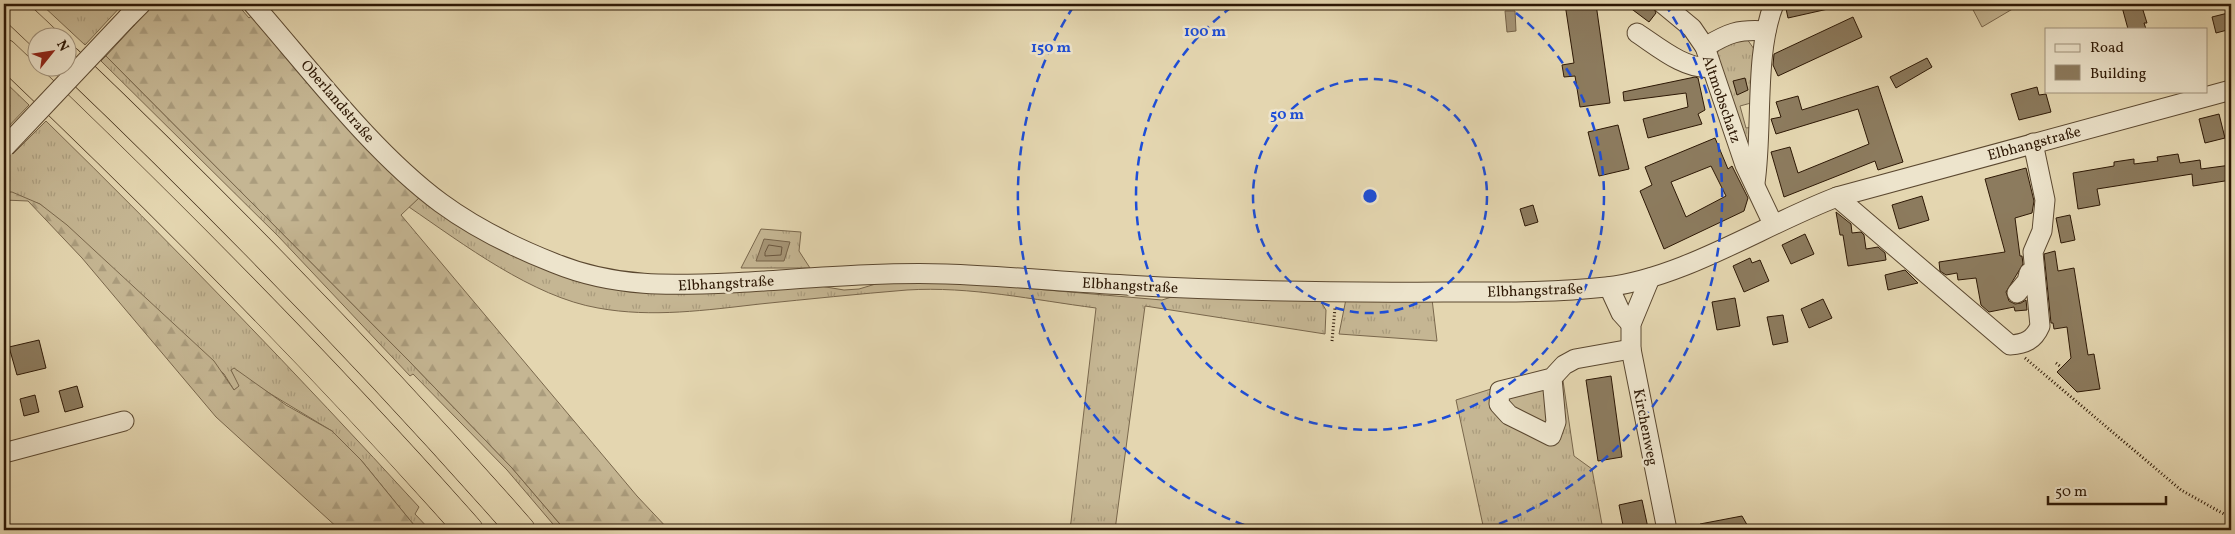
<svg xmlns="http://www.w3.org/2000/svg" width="2235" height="534" font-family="Vollkorn,serif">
	<defs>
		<pattern id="grass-tufts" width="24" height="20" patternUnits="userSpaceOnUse" patternTransform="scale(1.25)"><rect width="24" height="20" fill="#c5b693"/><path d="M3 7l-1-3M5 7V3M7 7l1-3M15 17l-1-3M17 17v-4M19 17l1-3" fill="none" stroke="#aa9c7d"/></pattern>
		<pattern id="forest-firs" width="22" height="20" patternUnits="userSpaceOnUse" patternTransform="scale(1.25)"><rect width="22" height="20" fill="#c5b693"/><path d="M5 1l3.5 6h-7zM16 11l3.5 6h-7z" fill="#aa9c7d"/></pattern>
	</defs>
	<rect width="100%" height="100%" fill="#e4d6b0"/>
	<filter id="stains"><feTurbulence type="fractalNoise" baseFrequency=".004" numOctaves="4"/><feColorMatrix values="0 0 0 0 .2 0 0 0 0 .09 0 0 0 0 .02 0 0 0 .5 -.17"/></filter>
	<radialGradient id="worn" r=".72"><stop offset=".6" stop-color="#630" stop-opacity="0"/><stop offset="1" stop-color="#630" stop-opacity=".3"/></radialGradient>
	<!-- grass -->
	<g fill="url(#grass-tufts)" stroke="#79674c">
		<polygon points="41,4 123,4 85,45"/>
		<polygon points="1747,39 1754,49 1751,103 1740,106 1746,128 1755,127 1752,162 1716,56 1721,45"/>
		<polygon points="106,56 410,362 512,468 565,530 558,530 507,470 413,374 410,376 278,236 101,61"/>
		<polygon points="4,81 29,105 4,131"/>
		<path d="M46 121C174 246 298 375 419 507L415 514 430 530H418L361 460 332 431 231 370 240 386 234 390 224 374 40 204 4 192V157L9 151 13 154Z"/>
		<path d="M421 196 560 274 814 285 844 290 859 289 879 283 954 282 1162 300 1181 294 1318 297 1326 310 1325 334 1145 306 1115 530H1070L1096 308C1034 300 970 286 907 290 858 294 809 299 760 304 707 310 652 318 598 308 533 297 463 244 409 207Z"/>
		<polygon points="761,229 801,232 799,251 810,268 741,268"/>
		<polygon points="1346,299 1432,299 1437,341 1339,334"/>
		<polygon points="1561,367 1574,456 1592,469 1603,530 1484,530 1456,400"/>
	</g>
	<!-- forest -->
	<g fill="url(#forest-firs)" stroke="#79674c">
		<polygon points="154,4 237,4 249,18 255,13 421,196 401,215 637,496 669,530 565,530 512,468 410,362 106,56"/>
		<polygon points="4,192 12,192 40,204 67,225 214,361 234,390 239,386 231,370 234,368 286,405 332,431 361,460 418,530 340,530 216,417 82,258 28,201 4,200"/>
	</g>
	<!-- park -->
	<polygon fill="#c5b693" stroke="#79674c" points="1970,4 2021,4 1982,27"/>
	<!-- water -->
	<g fill="#a69576" stroke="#766349">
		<polygon points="1505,11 1515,11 1516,31 1507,32"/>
		<polygon points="764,239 790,242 784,261 756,261"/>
	</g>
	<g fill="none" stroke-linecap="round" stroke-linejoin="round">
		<!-- shore -->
		<polygon stroke="#6a563e" stroke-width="1" points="769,245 782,247 781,255 765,256 765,253"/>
	</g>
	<!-- building -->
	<g fill="#8c7b5e" stroke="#2d1805" fill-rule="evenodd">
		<polygon points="1565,4 1596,4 1610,103 1580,107 1575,76 1564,77 1562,65 1574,63"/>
		<polygon points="1625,4 1652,4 1656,13 1649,22"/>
		<polygon points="1785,4 1827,4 1828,9 1788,18"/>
		<polygon points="2134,4 2139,4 2140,8 2142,7 2147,23 2144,23 2146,29 2128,29 2122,7"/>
		<polygon points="2228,13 2231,29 2216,33 2212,17"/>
		<polygon points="1853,17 1862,37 1778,76 1773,65 1774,54"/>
		<polygon points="1927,58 1932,67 1896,88 1890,77"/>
		<polygon points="1695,77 1698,78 1705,110 1698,114 1702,124 1648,138 1643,119 1688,107 1686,93 1624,101 1623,92"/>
		<polygon points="1745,78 1748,90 1737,95 1733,81"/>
		<polygon points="1878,86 1903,162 1878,170 1875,161 1784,197 1771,152 1790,147 1798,173 1869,144 1858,109 1776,134 1771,119 1781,117 1776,102 1798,96 1802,110"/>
		<polygon points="2037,87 2039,95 2046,94 2051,112 2019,120 2011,94"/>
		<polygon points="2219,114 2225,138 2205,143 2199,119"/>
		<polygon points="1618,125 1629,169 1599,176 1588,132"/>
		<path d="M1715 138 1728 169 1732 166 1748 198 1744 211 1664 249 1640 191 1652 185 1645 167ZM1711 166 1726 196 1686 217 1671 182Z"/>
		<polygon points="2178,154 2180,163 2200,160 2201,169 2231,165 2231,180 2193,186 2192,174 2097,189 2100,205 2078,209 2073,173 2114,166 2114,162 2134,159 2134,164 2158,161 2157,157"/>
		<polygon points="2026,168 2034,201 2032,213 2015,218 2020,256 2022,256 2023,264 2006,292 2009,301 2015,304 2021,303 2026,300 2027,310 2015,311 2014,307 1989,312 1981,305 1976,278 1958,280 1957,273 1946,275 1940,271 1939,262 2005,252 1985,179"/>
		<polygon points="1922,196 1929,220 1899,229 1892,205"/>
		<polygon points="1533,205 1538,222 1525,226 1520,209"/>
		<polygon points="1836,212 1851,224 1852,233 1861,232 1864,235 1866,249 1878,247 1885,253 1886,260 1848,266 1843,235 1840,235"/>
		<polygon points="2070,215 2075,240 2061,243 2056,218"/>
		<polygon points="1805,234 1814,254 1791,264 1782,245"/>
		<polygon points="2055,251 2058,271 2074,268 2088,355 2094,354 2100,389 2077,392 2057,372 2071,358 2067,327 2054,329 2053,323 2051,323 2044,254"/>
		<polygon points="1750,258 1752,263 1760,260 1769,281 1744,292 1733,266"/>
		<polygon points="1905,270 1918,283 1888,290 1885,275"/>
		<polygon points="1735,298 1740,326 1717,330 1712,302"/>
		<polygon points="1823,299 1832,318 1809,328 1801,309"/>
		<polygon points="1783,315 1788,342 1773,345 1767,317"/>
		<polygon points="39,340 46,368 17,375 9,347"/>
		<polygon points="1611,376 1622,457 1598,461 1586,380"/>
		<polygon points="77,386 83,407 65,412 59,391"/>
		<polygon points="35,395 39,412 24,416 20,399"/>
		<polygon points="1642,500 1648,528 1624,530 1619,505"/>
		<polygon points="1742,516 1750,530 1701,530 1700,524"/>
	</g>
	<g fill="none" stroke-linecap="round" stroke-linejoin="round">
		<defs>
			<g id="minor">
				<path d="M253 4C310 69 372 152 441 203 475 228 516 248 554 263 620 290 680 285 749 282 814 278 880 272 946 274 1006 276 1066 282 1126 285 1231 291 1337 293 1443 292 1497 292 1552 293 1606 287 1684 278 1763 225 1837 197L2231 90"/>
				<polyline points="1663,4 1692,28 1705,47 1745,165 1773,224"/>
				<polyline points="127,18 141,4"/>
				<path d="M1637 33C1657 46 1686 71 1711 67"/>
				<path d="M1705 47C1728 33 1738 29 1766 31"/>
				<path d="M1755 183C1763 128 1754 54 1774 4"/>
				<path d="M1837 197 2010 345C2025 344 2034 340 2040 326L2033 252 2042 231 2045 200 2033 143"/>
				<polyline points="1650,278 1631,324 1631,349 1667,530"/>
				<polyline points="1609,287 1621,313 1631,324"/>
				<polyline points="2017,293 2027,281 2029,273"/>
				<polyline points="1552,378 1556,422 1551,436 1509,415 1499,404 1500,391 1552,378 1564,365 1575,359 1631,349"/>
				<polyline points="4,453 124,421"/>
			</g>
			<g id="highway">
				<polyline points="8,4 44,38"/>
				<path d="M4 53C165 206 322 364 469 530"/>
				<path d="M68 60C225 210 378 367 521 530"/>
			</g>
		</defs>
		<!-- minor casing -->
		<use href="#minor" stroke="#5b4830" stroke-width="21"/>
		<!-- highway casing -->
		<use href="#highway" stroke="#2d1805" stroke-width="29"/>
		<!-- path -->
		<g stroke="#2d1805" stroke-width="3" stroke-dasharray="1 2.5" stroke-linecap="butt">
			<polyline points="1332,341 1335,308"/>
			<polyline points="2025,358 2181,490 2231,518"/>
			<polyline points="2056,363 2061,367"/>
		</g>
		<!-- minor -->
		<use href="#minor" stroke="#ede4cc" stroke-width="19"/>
		<!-- highway -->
		<use href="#highway" stroke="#e4d6b0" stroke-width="28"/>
		<defs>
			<polyline id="minor-bridge" points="5,147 127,18"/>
		</defs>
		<!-- minor-bridge casing -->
		<use href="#minor-bridge" stroke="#5b4830" stroke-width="21" stroke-linecap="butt"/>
		<!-- minor-bridge -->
		<use href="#minor-bridge" stroke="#ede4cc" stroke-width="19"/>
	</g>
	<!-- distance rings -->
	<g fill="none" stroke="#1d4ed8" stroke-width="2.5" stroke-dasharray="9 6">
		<circle cx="1370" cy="196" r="117"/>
		<path d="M1504 4A234 234 0 1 1 1236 4"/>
		<path d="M1258 530A352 352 0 0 1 1075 4M1665 4A352 352 0 0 1 1482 530"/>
	</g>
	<g text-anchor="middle" stroke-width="5" stroke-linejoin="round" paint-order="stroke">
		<!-- street labels -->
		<g font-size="15" fill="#2d1805" stroke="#ede4cc">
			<text transform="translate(1722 99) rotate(71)" y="5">Altmobschatz</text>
			<text transform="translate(338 101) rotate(49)" y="5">Oberlandstraße</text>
			<text transform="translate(2034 143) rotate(-15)" y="5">Elbhangstraße</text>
			<text transform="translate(726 283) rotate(-3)" y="5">Elbhangstraße</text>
			<text transform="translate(1130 285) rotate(3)" y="5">Elbhangstraße</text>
			<text transform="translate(1535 290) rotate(-2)" y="5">Elbhangstraße</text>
			<text transform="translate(1646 427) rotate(79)" y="5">Kirchenweg</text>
		</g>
	</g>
	<circle cx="1370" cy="196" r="8" fill="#1d4ed8" stroke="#ede4cc" stroke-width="2.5"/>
	<g font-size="15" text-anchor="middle" font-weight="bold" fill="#1d4ed8" stroke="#ede4cc" stroke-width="5" stroke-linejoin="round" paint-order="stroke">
		<text x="1205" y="36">100 m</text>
		<text x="1051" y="52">150 m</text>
		<text x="1287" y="119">50 m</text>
	</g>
	<!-- margin -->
	<rect width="2235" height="534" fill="none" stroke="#e4d6b0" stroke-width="20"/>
	<rect x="5" y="5" width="2225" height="524" fill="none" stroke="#2d1805" stroke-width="2.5"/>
	<rect x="10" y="10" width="2215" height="514" fill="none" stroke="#2d1805"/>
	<!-- legend -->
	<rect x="2045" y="28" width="162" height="65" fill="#ede4cc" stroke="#a0927c"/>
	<rect x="2055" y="44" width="25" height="8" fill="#ede4cc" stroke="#a0927c"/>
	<text x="2090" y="52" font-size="15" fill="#2d1805">Road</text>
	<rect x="2055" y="65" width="25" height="15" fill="#8c7b5e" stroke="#a0927c"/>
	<text x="2090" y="78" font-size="15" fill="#2d1805">Building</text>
	<!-- north arrow -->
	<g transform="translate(52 52) rotate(60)"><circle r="24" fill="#ede4cc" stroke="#a0927c"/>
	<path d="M0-4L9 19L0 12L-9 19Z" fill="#8f2418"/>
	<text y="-8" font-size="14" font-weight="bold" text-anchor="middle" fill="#2d1805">N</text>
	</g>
	<!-- scale -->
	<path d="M2048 496v8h118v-8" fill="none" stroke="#2d1805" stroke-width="2.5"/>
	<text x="2055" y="496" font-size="15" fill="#2d1805" stroke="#ede4cc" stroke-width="4" paint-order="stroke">50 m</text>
	<rect width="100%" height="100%" filter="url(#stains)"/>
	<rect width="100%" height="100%" fill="url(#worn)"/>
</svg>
